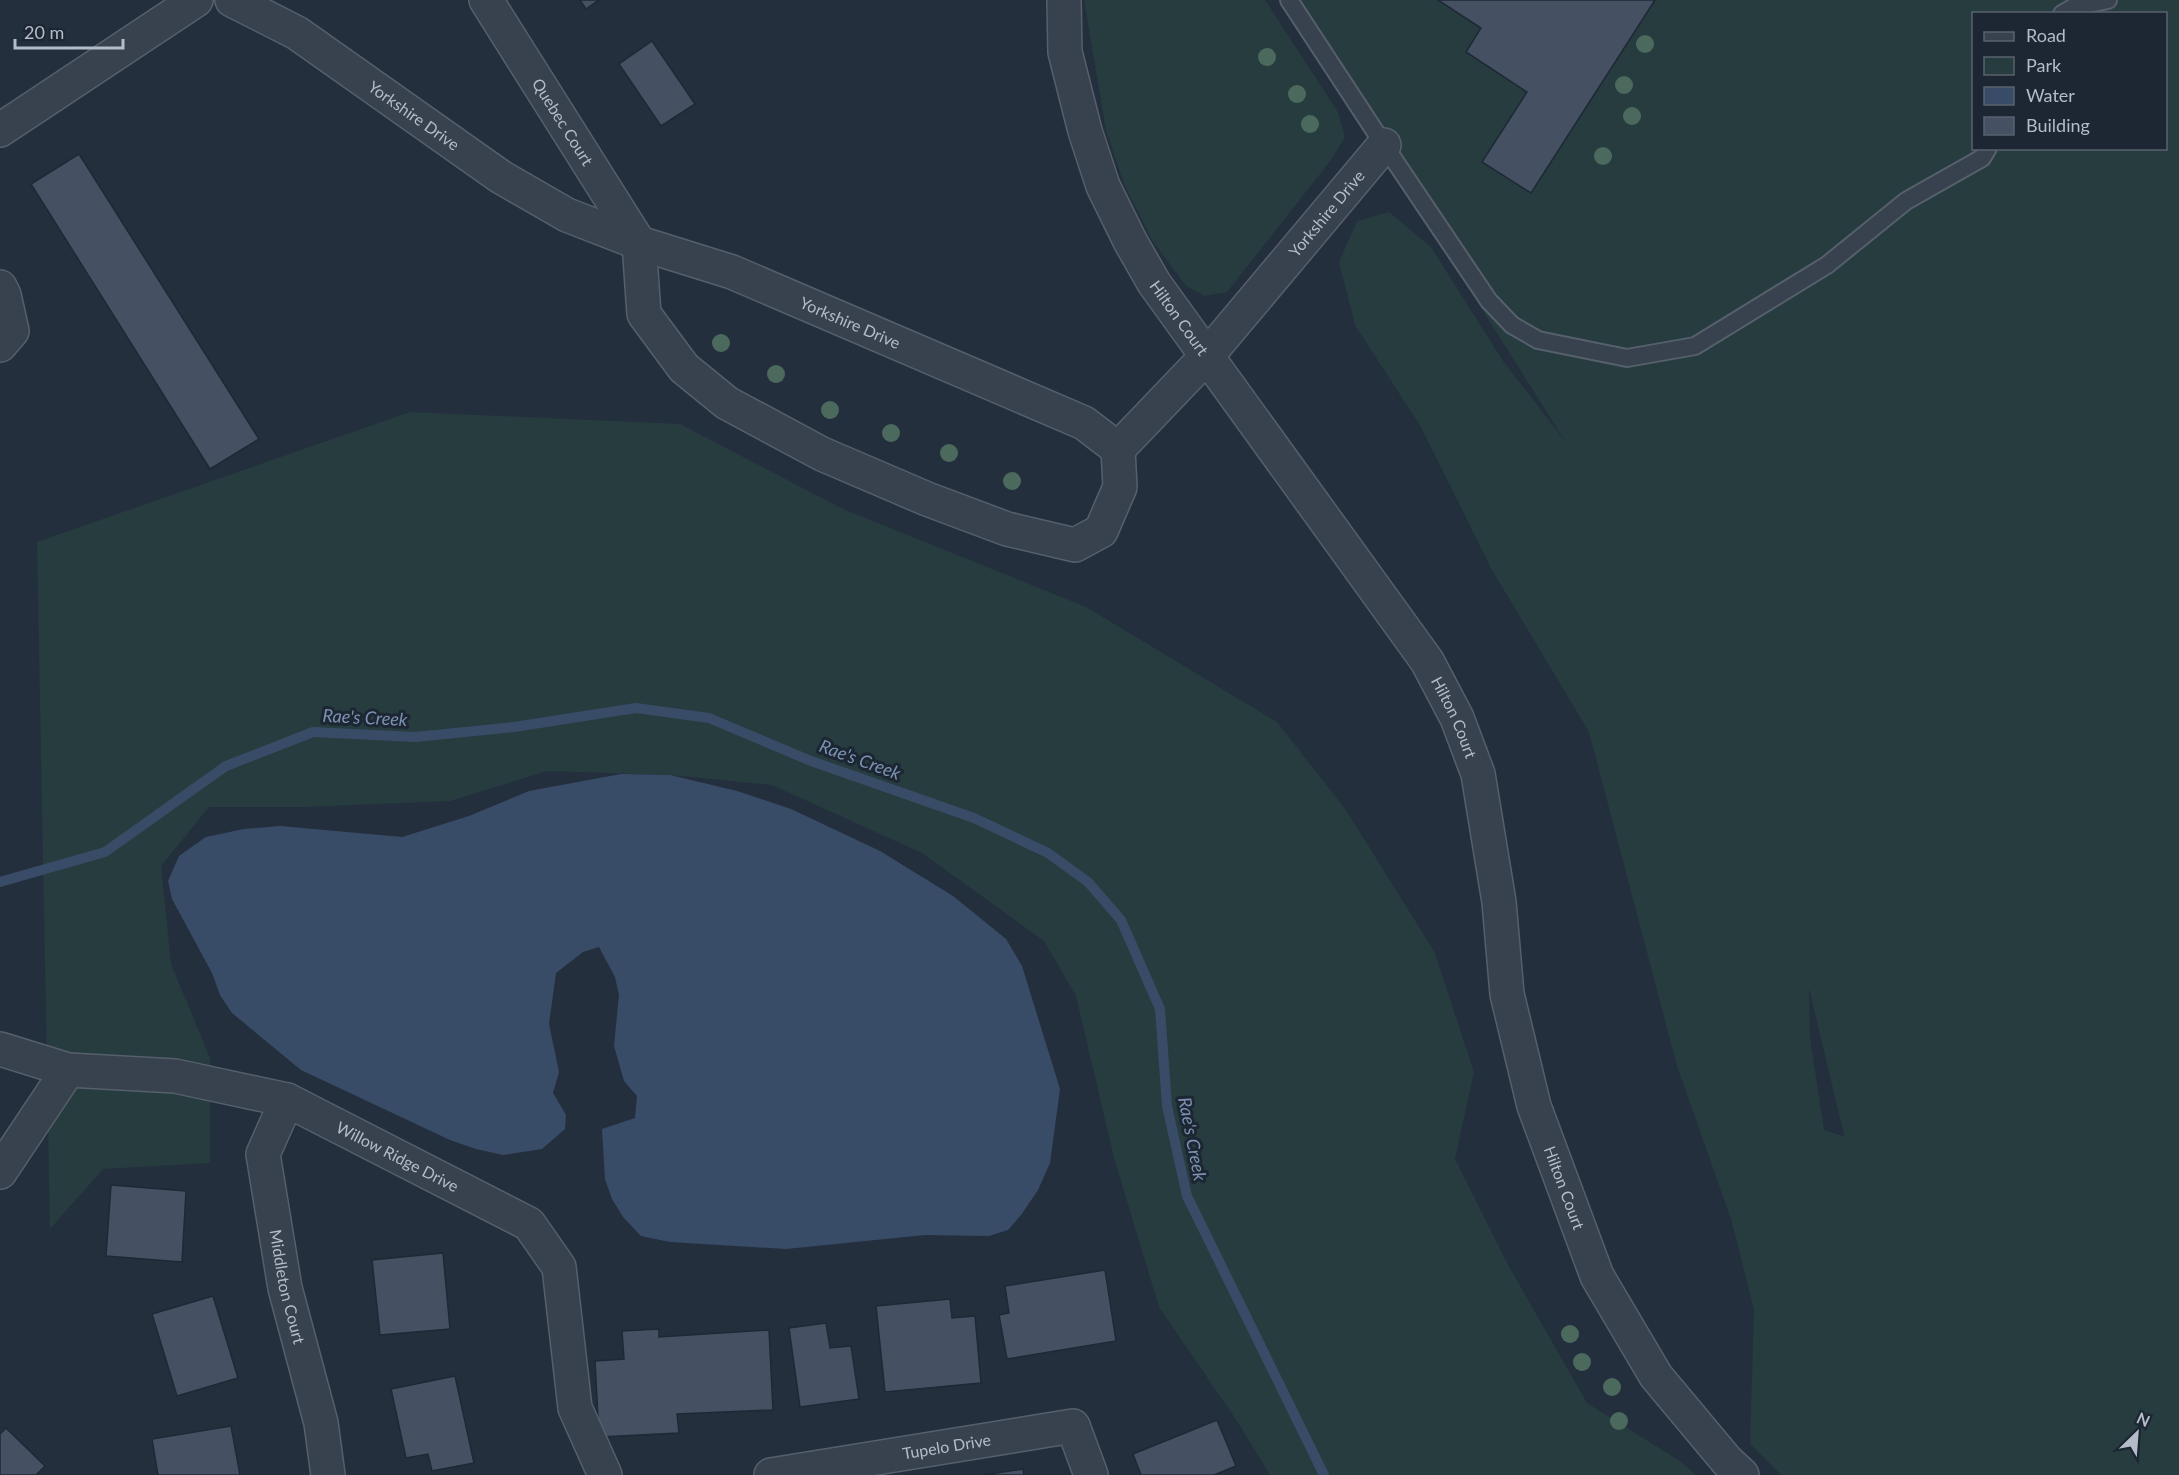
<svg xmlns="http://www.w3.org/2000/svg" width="2179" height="1475" font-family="Lato,sans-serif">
	<rect width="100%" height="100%" fill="#242f3e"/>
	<!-- green -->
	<g fill="#263c3f" fill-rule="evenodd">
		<polygon points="1084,0 1265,0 1338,112 1345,137 1331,160 1227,292 1204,296 1186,286 1152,240 1124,184 1106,131"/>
		<path d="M1287 0H2179V1475H1781L1750 1444 1754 1310 1731 1219 1677 1066 1589 732 1492 570 1421 427 1355 325 1339 262 1357 221 1389 212 1431 247 1503 361 1565 441ZM1974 14H2166V148H1974ZM1809 988 1844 1135 1843 1136 1824 1130 1810 1037Z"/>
		<polygon points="410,412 680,424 843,509 1086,607 1277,722 1346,810 1434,951 1474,1072 1455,1159 1507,1263 1587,1403 1680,1461 1696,1475 1270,1475 1237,1421 1159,1307 1114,1158 1076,996 1044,941 922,853 772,785 670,775 547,771 450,801 305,807 209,807 161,866 171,964 210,1058 210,1163 103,1169 50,1229 37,542"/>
	</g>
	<!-- water -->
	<polygon fill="#394c67" points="621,774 670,775 737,791 791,809 880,851 953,896 1006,939 1022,966 1060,1089 1050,1163 1038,1190 1021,1215 1008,1230 989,1236 925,1235 786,1249 670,1242 641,1236 623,1217 612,1199 605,1179 602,1129 635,1118 637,1096 624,1081 614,1046 619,995 615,977 599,947 583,952 556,973 549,1024 559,1072 553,1093 566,1115 565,1129 542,1149 503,1155 476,1149 450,1140 301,1070 232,1013 220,995 212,973 172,899 168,881 179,856 206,837 244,829 280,826 402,837 469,816 529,791"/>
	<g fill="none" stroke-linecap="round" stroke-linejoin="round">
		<!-- stream -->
		<polyline stroke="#394c67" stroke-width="10" points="0,882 105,852 226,766 313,732 415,737 514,727 636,708 709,718 811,761 974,818 1048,853 1088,882 1121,920 1160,1009 1167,1106 1187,1196 1324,1475"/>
	</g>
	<!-- building -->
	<g fill="#455162" stroke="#1f2835" stroke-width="1.5">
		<polygon points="580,0 599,0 586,9"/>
		<polygon points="1438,0 1655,0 1531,193 1482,162 1527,92 1466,52 1481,28"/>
		<polygon points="652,41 695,104 661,126 619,64"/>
		<polygon points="79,154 259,439 210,469 31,184"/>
		<polygon points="111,1185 186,1191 182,1262 106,1256"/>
		<polygon points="443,1253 450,1329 380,1335 372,1260"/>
		<polygon points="1105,1270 1116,1341 1007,1359 999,1315 1009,1313 1005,1286"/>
		<polygon points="213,1296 238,1378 177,1396 152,1314"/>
		<polygon points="950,1299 952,1318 975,1316 981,1383 885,1392 876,1306"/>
		<polygon points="826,1323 830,1348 851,1346 859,1399 800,1407 789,1328"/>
		<polygon points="659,1329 659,1337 769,1330 773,1410 677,1414 679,1433 599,1437 595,1361 624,1359 622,1331"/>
		<polygon points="455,1376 474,1463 432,1471 428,1454 406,1458 391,1389"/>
		<polygon points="1217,1420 1236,1466 1214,1475 1141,1475 1133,1454"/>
		<polygon points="231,1426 240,1475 158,1475 152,1439"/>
		<polygon points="6,1428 45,1466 36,1475 0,1475 0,1434"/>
		<polygon points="1023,1469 1024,1475 983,1475"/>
	</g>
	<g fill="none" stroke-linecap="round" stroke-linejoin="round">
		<defs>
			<g id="lane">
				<polyline points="1289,0 1384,145 1489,301 1512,325 1538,340 1627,358 1695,346 1827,265 1906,201 1982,158 1988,148"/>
				<polyline points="2062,14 2074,7 2108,0"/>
			</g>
			<g id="street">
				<path id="s1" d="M232 0 297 33 501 177 567 215 639 243 732 272 1084 423 1118 449 1207 356 1384 145"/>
				<path id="s2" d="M486 0 639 243 644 314 684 368 727 403 822 454 927 499 1007 529 1075 545 1101 531 1120 487 1118 449"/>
				<path id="s3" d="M1064 0 1065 52 1085 131 1103 186 1130 241 1154 283 1427 661 1457 718 1478 774 1499 902 1507 994 1534 1106 1597 1276 1656 1376 1727 1461 1742 1475"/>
				<polyline points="0,130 196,0"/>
				<polyline points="0,287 4,295 12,331 0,345"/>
				<path id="s4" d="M0 1049 68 1070 175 1076 287 1100 529 1224 559 1267 575 1408 605 1475"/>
				<path id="s5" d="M287 1100 263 1154 285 1288 321 1423 328 1475"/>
				<polyline points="0,1172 68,1070"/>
				<path id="s6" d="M771 1475 1073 1426 1091 1475"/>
			</g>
		</defs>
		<!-- lane casing -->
		<use href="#lane" stroke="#565f6c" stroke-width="20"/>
		<!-- street casing -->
		<use href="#street" stroke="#565f6c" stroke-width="36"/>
		<!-- lane -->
		<use href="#lane" stroke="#38414e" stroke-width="16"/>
		<!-- street -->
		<use href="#street" stroke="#38414e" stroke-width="33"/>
	</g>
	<!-- trees -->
	<g fill="#4b6a5d">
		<circle cx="1645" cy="44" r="9"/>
		<circle cx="1267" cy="57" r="9"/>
		<circle cx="1624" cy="85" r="9"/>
		<circle cx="1297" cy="94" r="9"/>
		<circle cx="1632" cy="116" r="9"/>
		<circle cx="1310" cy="124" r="9"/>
		<circle cx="1603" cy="156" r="9"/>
		<circle cx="721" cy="343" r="9"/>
		<circle cx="776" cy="374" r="9"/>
		<circle cx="830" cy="410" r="9"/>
		<circle cx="891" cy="433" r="9"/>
		<circle cx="949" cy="453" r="9"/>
		<circle cx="1012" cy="481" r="9"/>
		<circle cx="1570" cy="1334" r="9"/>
		<circle cx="1582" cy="1362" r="9"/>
		<circle cx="1612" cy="1387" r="9"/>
		<circle cx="1619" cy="1421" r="9"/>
	</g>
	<g text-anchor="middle" stroke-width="6" stroke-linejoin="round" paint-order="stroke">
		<!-- street labels -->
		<g font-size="16" fill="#b4bcc9" stroke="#1d2633">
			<text dy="6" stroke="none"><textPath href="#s1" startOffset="216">Yorkshire Drive</textPath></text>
			<text dy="6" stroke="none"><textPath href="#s2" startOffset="144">Quebec Court</textPath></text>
			<text dy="6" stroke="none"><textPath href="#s1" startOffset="1314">Yorkshire Drive</textPath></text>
			<text dy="6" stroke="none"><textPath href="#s3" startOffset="344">Hilton Court</textPath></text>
			<text dy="6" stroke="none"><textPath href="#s1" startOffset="702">Yorkshire Drive</textPath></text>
			<text dy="6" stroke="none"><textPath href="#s3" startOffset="830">Hilton Court</textPath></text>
			<text dy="6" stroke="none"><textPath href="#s4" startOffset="417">Willow Ridge Drive</textPath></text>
			<text dy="6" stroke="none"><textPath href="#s3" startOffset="1316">Hilton Court</textPath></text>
			<text dy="6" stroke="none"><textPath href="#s5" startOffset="194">Middleton Court</textPath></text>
			<text dy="6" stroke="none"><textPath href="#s6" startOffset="178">Tupelo Drive</textPath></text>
		</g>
		<!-- water labels -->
		<g font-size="18" font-style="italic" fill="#7c92b1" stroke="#1d2633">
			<text transform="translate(365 718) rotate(3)" y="6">Rae's Creek</text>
			<text transform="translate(860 760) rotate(20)" y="6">Rae's Creek</text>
			<text transform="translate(1192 1139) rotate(79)" y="6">Rae's Creek</text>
		</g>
	</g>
	<!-- legend -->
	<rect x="1972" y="12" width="195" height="138" fill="#1d2633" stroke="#59626f" stroke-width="1.5"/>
	<rect x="1984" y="32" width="30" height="9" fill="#38414e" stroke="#59626f" stroke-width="1.5"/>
	<text x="2026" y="42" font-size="18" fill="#b4bcc9">Road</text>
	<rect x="1984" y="57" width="30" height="18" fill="#263c3f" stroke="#59626f" stroke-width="1.5"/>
	<text x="2026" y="72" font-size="18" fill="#b4bcc9">Park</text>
	<rect x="1984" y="87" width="30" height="18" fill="#394c67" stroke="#59626f" stroke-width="1.5"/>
	<text x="2026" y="102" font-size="18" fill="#b4bcc9">Water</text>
	<rect x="1984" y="117" width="30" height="18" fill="#455162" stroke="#59626f" stroke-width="1.5"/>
	<text x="2026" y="132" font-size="18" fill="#b4bcc9">Building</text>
	<!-- north arrow -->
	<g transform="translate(2137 1433) rotate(25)" stroke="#1d2633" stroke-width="4.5" paint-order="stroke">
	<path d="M0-4.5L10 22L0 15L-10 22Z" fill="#b4bcc9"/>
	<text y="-9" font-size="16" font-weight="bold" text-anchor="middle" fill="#b4bcc9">N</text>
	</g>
	<!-- scale -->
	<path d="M15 39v9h108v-9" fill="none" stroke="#b4bcc9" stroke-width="3"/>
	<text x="24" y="39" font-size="18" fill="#b4bcc9" stroke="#1d2633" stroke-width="4.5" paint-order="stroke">20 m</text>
</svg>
